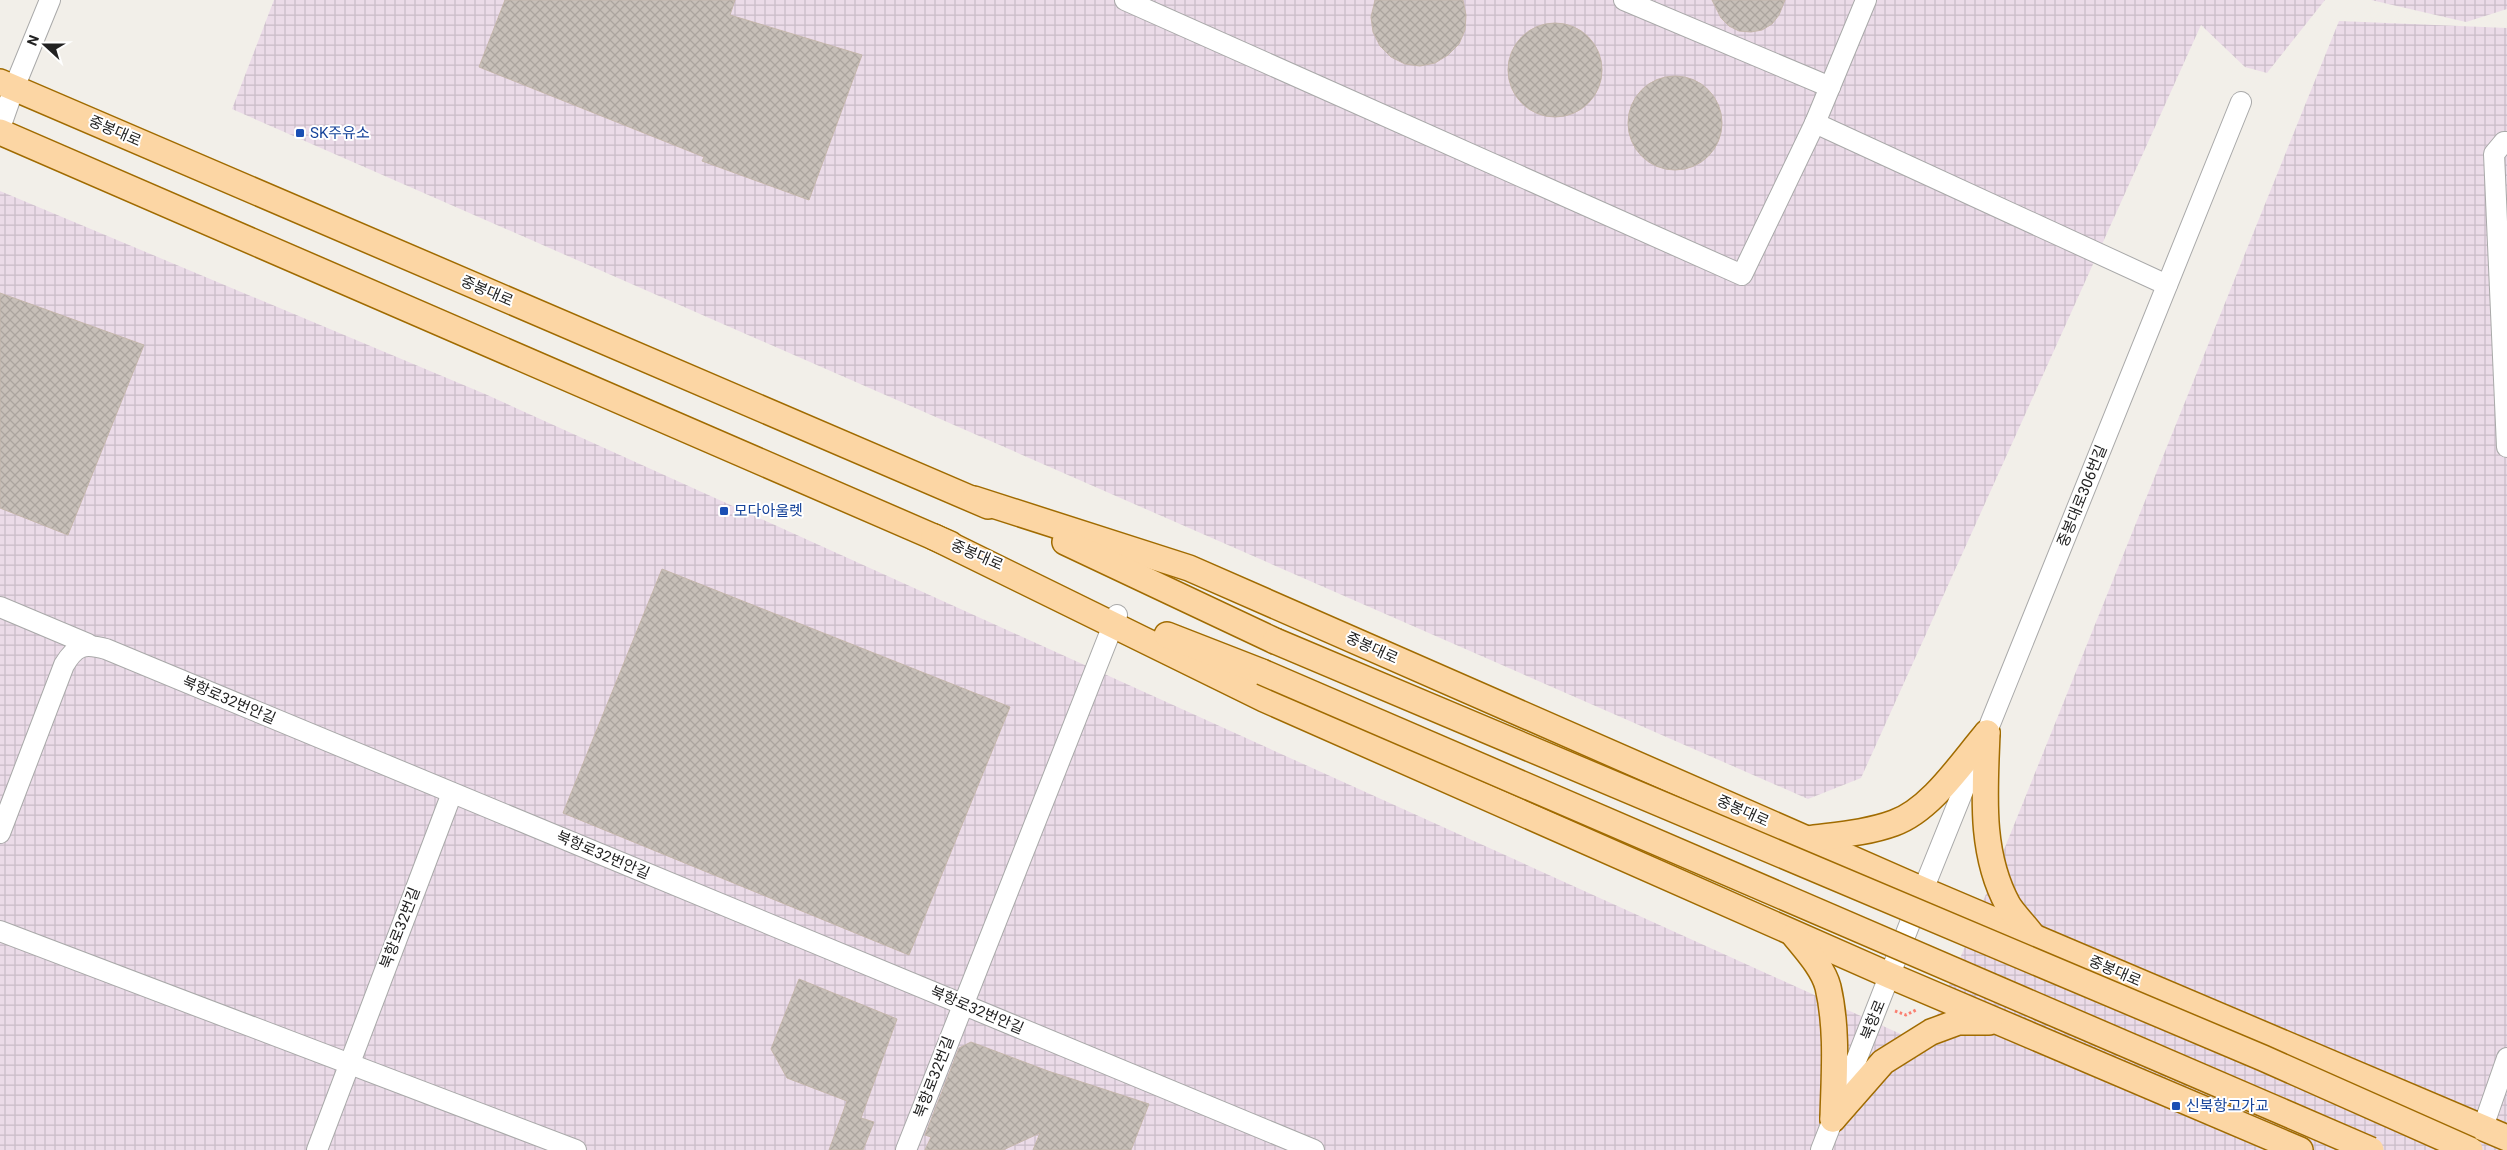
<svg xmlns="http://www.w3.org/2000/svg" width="2507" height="1150" font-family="Roboto,'Noto Sans KR',sans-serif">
	<defs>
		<pattern id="industrial-grid" width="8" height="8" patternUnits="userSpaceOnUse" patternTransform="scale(1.25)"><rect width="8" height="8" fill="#ebdbe8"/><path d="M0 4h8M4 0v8" fill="none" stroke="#c9bcc7"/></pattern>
		<pattern id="building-cross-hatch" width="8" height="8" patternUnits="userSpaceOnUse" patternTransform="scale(1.25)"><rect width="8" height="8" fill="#c7bfb8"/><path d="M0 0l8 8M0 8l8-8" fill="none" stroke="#aba49e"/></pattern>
	</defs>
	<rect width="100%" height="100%" fill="#f2efe9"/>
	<!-- industrial -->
	<g fill="url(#industrial-grid)">
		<polygon points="274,0 2325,0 2267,73 2245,67 2201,25 1861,778 1808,799 232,109"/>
		<polygon points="2371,0 2507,0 2507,9 2466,22"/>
		<polygon points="2339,21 2507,28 2507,1150 0,1150 0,191 485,394 1925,1045"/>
	</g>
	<!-- building -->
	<g fill="url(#building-cross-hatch)" stroke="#c4b6ab">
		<polygon points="505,0 735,0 730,15 862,55 809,200 702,161 704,157 479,67"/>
		<polygon points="1375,0 1463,0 1466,15 1465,30 1459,44 1448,55 1435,63 1420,66 1405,64 1391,57 1380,46 1373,32 1371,17"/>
		<polygon points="1712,0 1785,0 1779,15 1772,24 1762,30 1751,32 1739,31 1729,26 1721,18"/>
		<circle cx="1555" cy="70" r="47"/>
		<circle cx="1675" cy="123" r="47"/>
		<polygon points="0,293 144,345 68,535 0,508"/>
		<polygon points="662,569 1010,707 909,955 563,813"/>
		<polygon points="799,979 897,1019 861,1118 874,1122 863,1150 829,1150 847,1101 787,1078 771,1049"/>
		<polygon points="971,1042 1048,1071 1149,1104 1131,1150 1033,1150 1040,1133 1003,1150 925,1150 931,1137 925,1135 959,1048"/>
	</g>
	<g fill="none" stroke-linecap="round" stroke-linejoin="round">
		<defs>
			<g id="minor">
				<polyline points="1125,0 1742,275 1815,123 1866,0"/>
				<polyline points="1624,0 1830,87"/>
				<polyline points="1815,123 2167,285"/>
				<polyline points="0,128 14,88 50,0"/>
				<polyline points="2507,142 2504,142 2494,154 2507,447"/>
				<polyline points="0,607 88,644"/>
				<path d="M0 833 64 665C76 645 84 643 106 649L1314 1150"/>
				<polyline points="0,931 576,1150"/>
				<polyline points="2483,1127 2507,1058"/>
				<polyline points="317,1150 452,793"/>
				<polyline points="906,1150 1117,615"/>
				<polyline points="1821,1150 1923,890 2241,102"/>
			</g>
			<g id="major">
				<polyline points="0,82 988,506"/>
				<polyline points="0,132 950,544"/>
				<polyline points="974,499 1189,568 1923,890 2507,1138"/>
				<polyline points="934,537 1264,699 1891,976 2300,1150"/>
				<polyline points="1065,542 1275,641"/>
				<polyline points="1167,635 1262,672"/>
				<path d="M1987 733C1985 791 1979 852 2008 905 2014 915 2025 925 2032 935"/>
				<path d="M1807 839C1836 835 1867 833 1894 823 1931 810 1962 762 1987 733"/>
				<path d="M1794 935C1806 950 1823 968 1828 987 1838 1030 1834 1076 1833 1119"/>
				<polyline points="1833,1119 1883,1062 1931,1032 1958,1022 1989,1022"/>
			</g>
		</defs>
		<!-- minor casing -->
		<use href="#minor" stroke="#a9a9a9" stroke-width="22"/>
		<!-- major casing -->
		<use href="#major" stroke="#a06b00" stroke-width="28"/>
		<!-- path -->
		<polyline stroke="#fa8072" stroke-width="3" stroke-dasharray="2.5 2.5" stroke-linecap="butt" points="1895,1011 1906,1015 1916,1010"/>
		<!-- minor -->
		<use href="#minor" stroke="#fff" stroke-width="20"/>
		<!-- major -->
		<use href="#major" stroke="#fcd6a4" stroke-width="25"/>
		<defs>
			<g id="major-bridge">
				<polyline points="1275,641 2263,1058 2470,1150"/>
				<polyline points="1262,672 2371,1150"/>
			</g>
		</defs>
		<!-- major-bridge casing -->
		<use href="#major-bridge" stroke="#a06b00" stroke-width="28" stroke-linecap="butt"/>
		<!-- major-bridge -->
		<use href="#major-bridge" stroke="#fcd6a4" stroke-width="25"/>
	</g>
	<!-- markers -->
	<g fill="#1a4fb4" stroke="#fff" stroke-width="2">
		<rect x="295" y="128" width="10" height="10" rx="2.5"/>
		<rect x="719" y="506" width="10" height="10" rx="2.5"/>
		<rect x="2171" y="1101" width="10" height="10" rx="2.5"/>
	</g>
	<g text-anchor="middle" stroke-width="4" stroke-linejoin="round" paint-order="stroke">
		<!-- street labels -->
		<g font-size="15" fill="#222" stroke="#fff">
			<text transform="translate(115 131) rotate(23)" y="5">중봉대로</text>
			<text transform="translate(487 291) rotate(23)" y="5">중봉대로</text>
			<text transform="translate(2082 496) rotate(-68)" y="5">중봉대로306번길</text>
			<text transform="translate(977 555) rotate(23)" y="5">중봉대로</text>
			<text transform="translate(1372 648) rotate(24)" y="5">중봉대로</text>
			<text transform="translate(229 700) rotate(23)" y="5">북항로32번안길</text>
			<text transform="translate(1743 811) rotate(24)" y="5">중봉대로</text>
			<text transform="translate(603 855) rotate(23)" y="5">북항로32번안길</text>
			<text transform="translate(400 928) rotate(-69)" y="5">북항로32번길</text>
			<text transform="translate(2115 971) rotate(23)" y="5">중봉대로</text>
			<text transform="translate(977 1010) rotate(23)" y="5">북항로32번안길</text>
			<text transform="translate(1873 1020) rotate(-68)" y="5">북항로</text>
			<text transform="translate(934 1077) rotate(-69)" y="5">북항로32번길</text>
		</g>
		<!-- transit labels -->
		<g font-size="15" fill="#164399" stroke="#fff" text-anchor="start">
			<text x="310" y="138">SK주유소</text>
			<text x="734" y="516">모다아울렛</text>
			<text x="2186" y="1111">신북항고가교</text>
		</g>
	</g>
	<!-- north arrow -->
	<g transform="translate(45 45) rotate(291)" stroke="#ffffff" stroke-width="4" paint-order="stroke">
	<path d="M0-4L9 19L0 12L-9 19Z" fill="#222222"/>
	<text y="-8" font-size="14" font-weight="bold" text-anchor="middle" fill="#222222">N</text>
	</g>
</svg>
